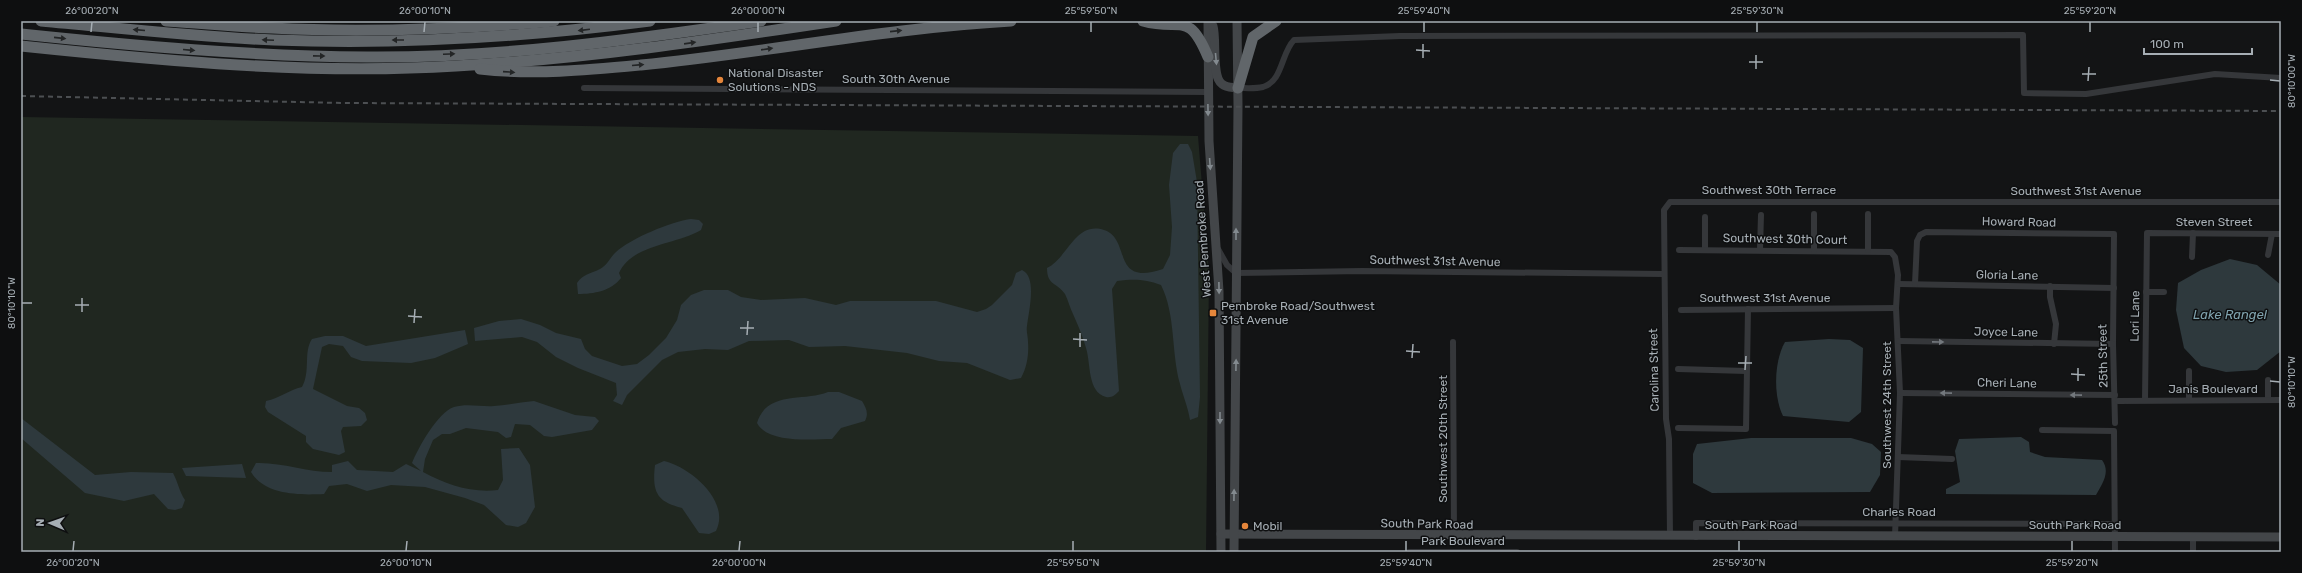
<svg xmlns="http://www.w3.org/2000/svg" width="2302" height="573" font-family="Rubik,sans-serif">
	<rect width="100%" height="100%" fill="#131415"/>
	<!-- green -->
	<polygon fill="#202720" points="21,117 1198,136 1209,272 1206,552 21,552"/>
	<!-- water -->
	<g fill="#2e393d">
		<path d="M1180 144H1188L1192 152 1197 182 1200 397 1198 417 1190 420C1188 407 1183 396 1180 384 1171 352 1176 315 1161 285 1145 279 1134 279 1117 281L1112 289 1119 391C1115 395 1112 398 1106 397 1087 392 1091 363 1086 348 1083 337 1078 325 1073 314 1070 308 1068 300 1065 294 1057 282 1047 286 1047 268 1068 258 1075 221 1104 230 1132 239 1110 287 1163 269L1170 255 1172 227 1169 185 1173 153Z"/>
		<path d="M691 219 699 220 703 224 701 230C676 245 632 244 619 273L621 278C611 291 594 294 578 294L577 283C583 274 590 274 600 269 608 265 610 257 616 252 630 239 672 221 691 219Z"/>
		<polygon points="2230,259 2257,265 2281,285 2281,351 2257,370 2226,372 2201,366 2184,348 2176,310 2178,283 2201,270"/>
		<path d="M1022 270C1038 277 1028 314 1027 326 1026 331 1028 336 1028 342 1029 354 1027 367 1021 378L1010 380 967 363 939 361 907 353 845 346 809 347 789 340 749 341 728 350 705 349 678 352 662 360 627 395 622 405 613 401 617 395 616 383 578 368 556 357 537 342 522 337 475 341 474 328 499 321 521 319 540 325 556 333 581 339 585 349 592 356 622 366 637 364 649 355 666 338 677 320 681 305 691 295 704 290H728L741 297 761 300 805 298 836 305 850 301H936L977 312 986 309 992 305 1012 285 1016 273Z"/>
		<path d="M465 330 468 344 435 358 411 363 362 361 351 357 343 346 329 344 322 347 313 389 347 406 359 408 365 413 367 420 361 426 343 427 341 431 345 452 339 455 313 449 306 442V436L268 412 265 407 266 401C280 398 289 390 302 387 311 371 303 352 312 339L325 336H343L366 346Z"/>
		<path d="M1829 339 1850 340 1863 348 1861 412 1849 422 1783 416C1773 396 1774 361 1785 342Z"/>
		<path d="M828 392H839L862 401C866 408 869 413 865 421L841 428 832 439C813 439 768 444 757 423 767 390 804 402 828 392Z"/>
		<path d="M534 401 575 415 595 417 599 421 592 430 552 437 544 436 530 425 515 424 511 437 506 438 498 432 466 428 450 434H442L433 440 425 459 423 472C447 485 471 493 498 490L503 480 501 449 519 448 530 465 535 507 526 523 518 527 506 525 484 505 465 498 425 487 391 485 367 491 347 484 329 486 324 494C301 495 265 496 251 472L256 463C281 462 306 472 332 472V465L348 461 357 470 393 472 406 464 421 471 412 463C418 448 438 412 454 407 467 403 481 407 494 406 508 405 521 402 534 401Z"/>
		<path d="M21 418 95 475 131 472 173 473C178 482 179 491 185 500L182 508 175 510 168 509 154 494 124 501 85 493 21 438Z"/>
		<path d="M2021 437 2029 442 2030 452 2045 457 2102 460C2111 472 2102 484 2096 495L1946 494V489L1960 482 1955 451 1959 439Z"/>
		<polygon points="1751,438 1851,438 1872,444 1881,452 1880,475 1870,492 1712,493 1693,483 1693,454 1697,444"/>
		<path d="M664 461C690 467 731 501 716 531L709 534 699 533 682 508C656 502 652 491 655 465Z"/>
		<polygon points="242,464 246,478 186,476 182,468"/>
	</g>
	<g fill="none" stroke-linecap="round" stroke-linejoin="round">
		<!-- street -->
		<g stroke="#35373a" stroke-width="6">
			<polyline points="584,88 1208,92"/>
			<path d="M1238 88C1245 88 1255 89 1263 87 1283 81 1281 53 1294 40L1400 36 2023 35 2024 93 2086 94 2215 74 2281 78"/>
			<polyline points="1218,249 1227,265 1236,273 1362,271 1664,274"/>
			<polyline points="1705,249 1705,217"/>
			<polyline points="1760,249 1761,215"/>
			<polyline points="1679,250 1891,252 1895,257 1898,275 1896,308 1900,393 1895,537"/>
			<polyline points="1868,250 1868,214"/>
			<polyline points="1814,251 1814,214"/>
			<polyline points="2268,255 2272,234"/>
			<polyline points="2192,257 2193,233"/>
			<polyline points="1899,284 2114,288"/>
			<polyline points="1915,284 1917,241 1920,235 1926,232 2114,234 2113,344 2115,423"/>
			<polyline points="2050,286 2050,297 2056,324 2054,344"/>
			<polyline points="2146,292 2164,292"/>
			<polyline points="1681,310 1896,308"/>
			<polyline points="1899,341 2113,344"/>
			<polyline points="1453,342 1454,536"/>
			<polyline points="1678,369 1746,371"/>
			<polyline points="2268,380 2268,400"/>
			<polyline points="1900,393 2115,395"/>
			<polyline points="2145,400 2147,233 2281,234"/>
			<polyline points="2189,400 2189,371"/>
			<polyline points="2118,401 2281,400"/>
			<polyline points="1678,428 1746,429 1748,309"/>
			<polyline points="2042,430 2114,431 2115,552"/>
			<polyline points="1898,457 1952,459"/>
			<polyline points="1670,536 1669,439 1666,419 1664,210 1670,202 2281,202"/>
			<polyline points="1696,537 1696,523 2115,524"/>
			<polyline points="1409,552 1517,552"/>
			<polyline points="2193,552 2193,537"/>
		</g>
		<!-- secondary -->
		<g stroke="#434649" stroke-width="9">
			<polyline points="1208,21 1209,141 1219,291 1221,552"/>
			<path d="M1213 26C1217 39 1211 77 1222 84 1227 88 1232 87 1238 88"/>
			<polyline points="1221,534 2281,537"/>
			<polyline points="1234,552 1238,106 1237,21"/>
		</g>
		<!-- highway -->
		<g stroke="#61666a" stroke-width="11">
			<path d="M41 21C119 28 196 37 274 40 399 45 526 37 650 21"/>
			<path d="M166 21C201 23 237 27 272 28 366 33 460 29 554 21"/>
			<path d="M1143 21C1181 32 1188 9 1208 57"/>
			<path d="M21 34C136 46 251 56 367 57 499 58 630 40 761 21"/>
			<path d="M21 46C165 61 311 75 456 66 584 59 710 40 836 21"/>
			<path d="M480 69C534 75 587 70 641 65 764 53 886 28 1011 21"/>
			<polyline points="1238,88 1253,37 1276,21"/>
		</g>
		<!-- rail -->
		<polyline stroke="#4c4f52" stroke-width="2" stroke-dasharray="5 4" stroke-linecap="butt" points="21,96 343,103 2281,111"/>
	</g>
	<!-- one-way arrows -->
	<defs><path id="oneway-solid" d="M-6-.8H1V-3.2L6.5 0L1 3.2V.8H-6Z"/></defs>
	<g fill="#232526">
		<use href="#oneway-solid" transform="translate(139 30) rotate(-175)"/>
		<use href="#oneway-solid" transform="translate(584 30) rotate(173)"/>
		<use href="#oneway-solid" transform="translate(896 31) rotate(-6)"/>
		<use href="#oneway-solid" transform="translate(60 38) rotate(6)"/>
		<use href="#oneway-solid" transform="translate(268 40) rotate(-177)"/>
		<use href="#oneway-solid" transform="translate(398 40) rotate(-180)"/>
		<use href="#oneway-solid" transform="translate(690 43) rotate(-8)"/>
		<use href="#oneway-solid" transform="translate(767 49) rotate(-8)"/>
		<use href="#oneway-solid" transform="translate(189 50) rotate(5)"/>
		<use href="#oneway-solid" transform="translate(449 54) rotate(-2)"/>
		<use href="#oneway-solid" transform="translate(319 56) rotate(1)"/>
		<use href="#oneway-solid" transform="translate(638 65) rotate(-5)"/>
		<use href="#oneway-solid" transform="translate(509 72) rotate(4)"/>
	</g>
	<g fill="#838a8f">
		<use href="#oneway-solid" transform="translate(1216 59) rotate(85)"/>
		<use href="#oneway-solid" transform="translate(1208 110) rotate(89)"/>
		<use href="#oneway-solid" transform="translate(1210 164) rotate(86)"/>
		<use href="#oneway-solid" transform="translate(1236 234) rotate(-90)"/>
		<use href="#oneway-solid" transform="translate(1219 288) rotate(89)"/>
		<use href="#oneway-solid" transform="translate(1236 365) rotate(-89)"/>
		<use href="#oneway-solid" transform="translate(1220 418) rotate(90)"/>
		<use href="#oneway-solid" transform="translate(1234 495) rotate(-89)"/>
	</g>
	<g fill="#73787d">
		<use href="#oneway-solid" transform="translate(1938 342) rotate(1)"/>
		<use href="#oneway-solid" transform="translate(1946 393) rotate(-179)"/>
		<use href="#oneway-solid" transform="translate(2076 395) rotate(-179)"/>
	</g>
	<!-- ticks -->
	<path fill="none" stroke="#a6aeb4" stroke-width="1.5" d="M91 32 92 22M424 32 425 22M758 32V22M1091 32V22M1424 32V22M1757 32V22M2090 32V22M1416 50 1430 51M1423 58V44M1749 62H1763M1756 69V55M2082 74H2096M2270 80 2280 81M2088 81 2089 67M22 303H32M75 305H89M82 312V298M408 316 422 317M414 323 415 309M740 328H754M747 335 748 321M1073 339 1087 340M1080 347V333M1406 351 1420 352M1412 358 1413 344M1738 363H1752M1745 370 1746 356M2071 374 2085 375M2078 381V368M2270 381 2280 382M73 551 74 541M406 551 407 541M739 551 740 541M1073 551V541M1406 551V541M1739 551V541M2072 551V541"/>
	<!-- markers -->
	<g fill="#e5863b" stroke="#0e0f10" stroke-width="1.5">
		<circle cx="720" cy="80" r="4"/>
		<rect x="1209" y="309" width="8" height="8" rx="2"/>
		<circle cx="1245" cy="526" r="4"/>
	</g>
	<g text-anchor="middle" stroke-width="3" stroke-linejoin="round" paint-order="stroke">
		<!-- poi labels -->
		<g font-size="12" fill="#a6aeb4" stroke="#0e0f10" text-anchor="start">
			<text x="728" y="77">National Disaster<tspan x="728" dy="14">Solutions - NDS</tspan></text>
			<text x="1221" y="310">Pembroke Road/Southwest<tspan x="1221" dy="14">31st Avenue</tspan></text>
			<text x="1253" y="530">Mobil</text>
		</g>
		<!-- street labels -->
		<g font-size="12" fill="#a6aeb4" stroke="#0e0f10">
			<text x="896" y="83">South 30th Avenue</text>
			<text x="1769" y="194">Southwest 30th Terrace</text>
			<text x="2076" y="195">Southwest 31st Avenue</text>
			<text transform="translate(2019 222) rotate(1)" y="4">Howard Road</text>
			<text x="2214" y="226">Steven Street</text>
			<text transform="translate(1203 239) rotate(-94)" y="4">West Pembroke Road</text>
			<text transform="translate(1785 239) rotate(1)" y="4">Southwest 30th Court</text>
			<text transform="translate(1435 261) rotate(1)" y="4">Southwest 31st Avenue</text>
			<text transform="translate(2007 275) rotate(1)" y="4">Gloria Lane</text>
			<text x="1765" y="302">Southwest 31st Avenue</text>
			<text transform="translate(2135 316) rotate(-89)" y="4">Lori Lane</text>
			<text transform="translate(2006 332) rotate(1)" y="4">Joyce Lane</text>
			<text transform="translate(2103 356) rotate(-91)" y="4">25th Street</text>
			<text transform="translate(1654 370) rotate(-91)" y="4">Carolina Street</text>
			<text transform="translate(2007 383) rotate(1)" y="4">Cheri Lane</text>
			<text x="2213" y="393">Janis Boulevard</text>
			<text transform="translate(1887 405) rotate(-90)" y="4">Southwest 24th Street</text>
			<text transform="translate(1443 439) rotate(-90)" y="4">Southwest 20th Street</text>
			<text x="1899" y="516">Charles Road</text>
			<text transform="translate(1427 524) rotate(1)" y="4">South Park Road</text>
			<text x="1751" y="529">South Park Road</text>
			<text x="2075" y="529">South Park Road</text>
			<text x="1463" y="545">Park Boulevard</text>
		</g>
		<!-- water labels -->
		<g font-size="13" font-style="italic" fill="#7fa2ad" stroke="#0e0f10">
			<text x="2230" y="319">Lake Rangel</text>
		</g>
	</g>
	<!-- border -->
	<rect width="2302" height="573" fill="none" stroke="#0e0f10" stroke-width="44"/>
	<!-- north arrow -->
	<g transform="translate(50 523) rotate(272)" stroke="#0e0f10" stroke-width="3" paint-order="stroke">
	<path d="M0-3L7 15L0 10L-7 15Z" fill="#a6aeb4"/>
	<text y="-6" font-size="11" font-weight="bold" text-anchor="middle" fill="#a6aeb4">N</text>
	</g>
	<!-- scale -->
	<path d="M2144 48v6h108v-6" fill="none" stroke="#a6aeb4" stroke-width="2"/>
	<text x="2150" y="48" font-size="12" fill="#a6aeb4" stroke="#0e0f10" stroke-width="3" paint-order="stroke">100 m</text>
	<rect x="22" y="22" width="2258" height="529" fill="none" stroke="#a6aeb4" stroke-width="1.5"/>
	<g font-size="10" text-anchor="middle" fill="#a6aeb4">
		<text x="92" y="14">26°00'20"N</text>
		<text x="425" y="14">26°00'10"N</text>
		<text x="758" y="14">26°00'00"N</text>
		<text x="1091" y="14">25°59'50"N</text>
		<text x="1424" y="14">25°59'40"N</text>
		<text x="1757" y="14">25°59'30"N</text>
		<text x="2090" y="14">25°59'20"N</text>
		<text transform="translate(2291 81) rotate(-90)" y="4">80°10'00"W</text>
		<text transform="translate(11 303) rotate(-90)" y="4">80°10'10"W</text>
		<text transform="translate(2291 382) rotate(-90)" y="4">80°10'10"W</text>
		<text x="73" y="566">26°00'20"N</text>
		<text x="406" y="566">26°00'10"N</text>
		<text x="739" y="566">26°00'00"N</text>
		<text x="1073" y="566">25°59'50"N</text>
		<text x="1406" y="566">25°59'40"N</text>
		<text x="1739" y="566">25°59'30"N</text>
		<text x="2072" y="566">25°59'20"N</text>
	</g>
</svg>
